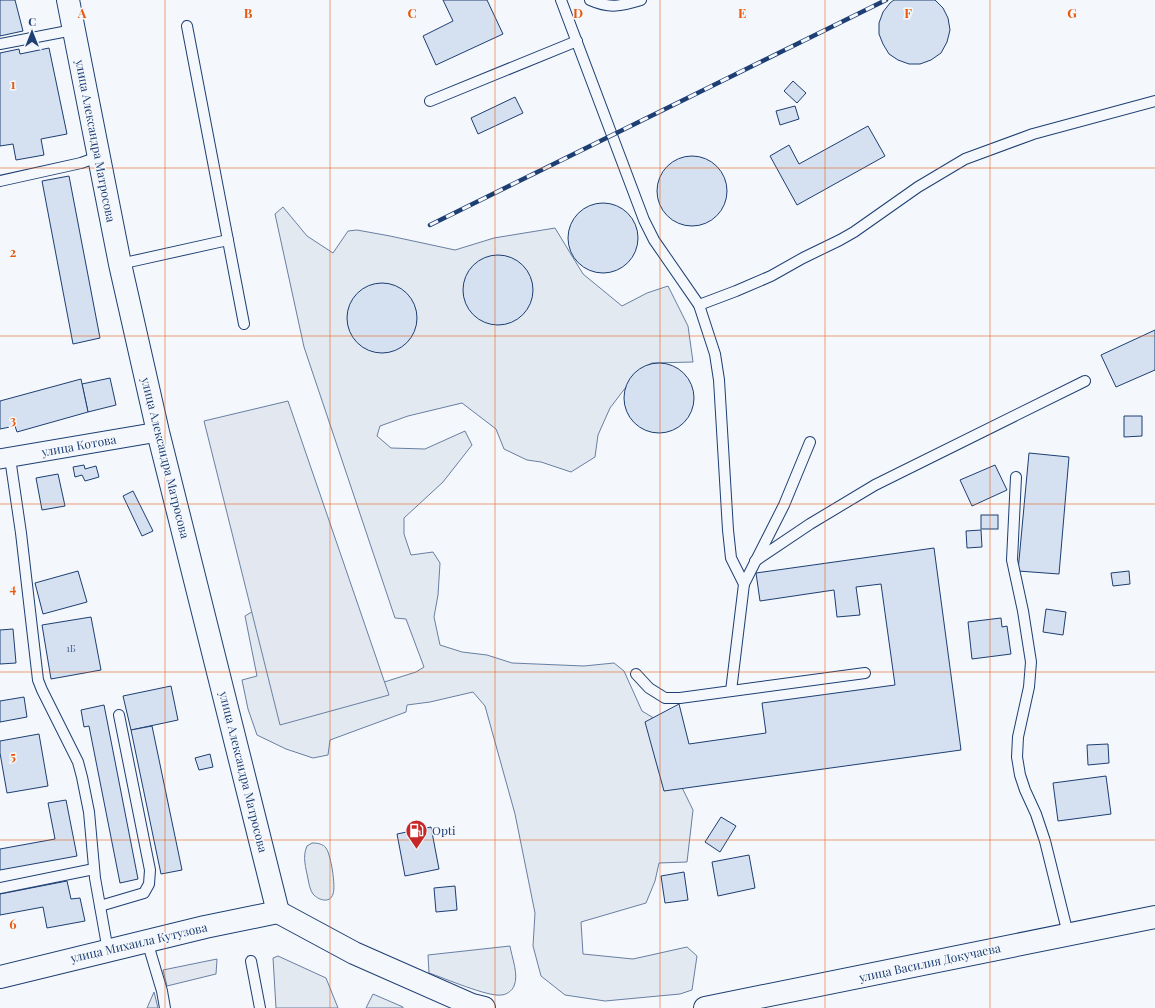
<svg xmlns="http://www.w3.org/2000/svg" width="1155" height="1008" font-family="'Playfair Display',serif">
	<rect width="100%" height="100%" fill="#f4f7fb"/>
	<!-- green -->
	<g fill="#e3e9f0" stroke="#687fa3">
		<polygon points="283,207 307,236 333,253 348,231 357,230 390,236 455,250 494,238 555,228 583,274 622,306 647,293 668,286 688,326 693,362 652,363 639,370 610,408 598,435 595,457 571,472 541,462 527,460 504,449 496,429 462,403 408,416 380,426 377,436 391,448 425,449 465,431 472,445 443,482 404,518 404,534 411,555 433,552 440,563 438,595 434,617 440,645 462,652 487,655 512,663 584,666 614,663 624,671 642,711 662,723 669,761 693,810 687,862 659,863 655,881 646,903 581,922 583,954 633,959 687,947 697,956 692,990 680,994 605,1001 565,995 541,976 533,946 535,913 515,814 485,706 473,692 430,702 407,705 406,712 330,740 328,755 313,758 286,749 257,735 248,709 242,680 257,676 245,616 255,610 359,690 416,672 424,667 406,619 395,618 304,347 275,214"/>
		<path d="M312 843C318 843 323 844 326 848 331 855 336 887 333 894 330 904 318 900 313 894 310 890 309 884 308 879 306 868 302 857 307 846Z"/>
		<path d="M510 946C512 958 519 975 514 986 512 991 506 995 501 995 488 997 444 978 429 973L428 955Z"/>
		<polygon points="278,956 326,978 338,1008 276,1008 273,958"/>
		<polygon points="373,994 403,1007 403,1008 366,1008"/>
	</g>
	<!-- parking -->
	<g fill="#e3e8f0" stroke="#687fa3">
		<polygon points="288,401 389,695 280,725 204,421"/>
		<polygon points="217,959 216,974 167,986 163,970"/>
		<polygon points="154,992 158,1008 147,1008"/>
	</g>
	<!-- building -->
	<g fill="#d5e0f0" stroke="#1d3f73">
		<polygon points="0,0 15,0 23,31 0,36"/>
		<polygon points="443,0 487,0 503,34 436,65 423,36 453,21"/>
		<polygon points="894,0 935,0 943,8 948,18 950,30 947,42 941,53 931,60 920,64 909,64 898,60 889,54 883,44 879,34 879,23 883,12 890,3"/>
		<polygon points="49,48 67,134 41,139 44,155 16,160 13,144 0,146 0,53 19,49 20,54"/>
		<polygon points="793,81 806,93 797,103 784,91"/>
		<polygon points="515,97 523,113 478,134 471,118"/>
		<polygon points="795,106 799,119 780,125 776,111"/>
		<polygon points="868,126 885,156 797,205 770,156 789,145 799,164"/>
		<circle cx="692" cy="191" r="35"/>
		<polygon points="69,176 100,338 73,344 42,181"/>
		<circle cx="603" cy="238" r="35"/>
		<circle cx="498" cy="290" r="35"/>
		<circle cx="382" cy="318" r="35"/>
		<polygon points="1155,330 1155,370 1116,387 1101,355"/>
		<circle cx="659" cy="398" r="35"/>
		<polygon points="110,378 116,405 88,412 82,384"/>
		<polygon points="81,379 88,412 17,432 15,426 0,429 0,401"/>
		<polygon points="1124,416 1142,416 1142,436 1124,437"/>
		<polygon points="1029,453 1069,457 1059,574 1018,571"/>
		<polygon points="84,465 85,469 96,466 99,477 85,481 82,475 75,477 73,467"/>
		<polygon points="995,465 1007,490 972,506 960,480"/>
		<polygon points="58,474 65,506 42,510 36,478"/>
		<polygon points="133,491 153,531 142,536 123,496"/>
		<rect x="981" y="515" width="17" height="14"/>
		<polygon points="981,530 982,547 967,548 966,531"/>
		<polygon points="934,548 961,750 664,791 645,722 679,704 689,744 766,733 762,703 895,685 881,584 856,587 860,615 837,617 834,590 760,601 756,573"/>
		<polygon points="78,571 87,602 43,614 35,583"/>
		<polygon points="1129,571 1130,584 1113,586 1111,573"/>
		<polygon points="1046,609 1066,612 1063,635 1043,632"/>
		<polygon points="91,617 101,670 51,679 42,625"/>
		<polygon points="1001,618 1002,627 1007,626 1011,654 972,659 968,622"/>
		<polygon points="13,629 16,663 0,664 0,630"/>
		<polygon points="171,686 178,720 131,730 123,696"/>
		<polygon points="24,697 27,717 0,722 0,701"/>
		<polygon points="104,705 138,879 120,883 89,726 84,727 81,710"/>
		<polygon points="152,726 182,870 161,874 131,730"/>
		<polygon points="39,734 48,786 7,793 0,753 0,741"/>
		<polygon points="1108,744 1109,763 1088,765 1087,745"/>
		<polygon points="210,754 213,767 199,770 195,758"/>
		<polygon points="1106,776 1111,814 1058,821 1053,783"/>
		<polygon points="66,800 77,856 0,870 0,849 55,839 48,803"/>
		<polygon points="721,817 736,826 720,852 705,842"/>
		<polygon points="431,827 439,869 405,876 397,834"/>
		<polygon points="749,855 755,888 718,896 712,862"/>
		<polygon points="684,872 688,900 665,903 661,876"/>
		<polygon points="67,881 71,899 80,898 85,921 47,928 43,907 0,915 0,894"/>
		<polygon points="455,886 457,910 436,912 434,888"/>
	</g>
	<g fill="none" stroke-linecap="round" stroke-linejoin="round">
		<defs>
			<g id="lane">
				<polyline points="561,0 644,220 654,240 699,305 736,291 771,276 803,258 840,240 854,232 918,187 965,159 1033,134 1155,101"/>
				<path d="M590 0C610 9 621 6 641 0"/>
				<polyline points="187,26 244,324"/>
				<polyline points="0,44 73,30"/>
				<polyline points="430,101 577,41"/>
				<polyline points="0,181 81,163 98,157"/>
				<polyline points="120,264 228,240"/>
				<polyline points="699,305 715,354 719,380 728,530 731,558 744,584"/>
				<polyline points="10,458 21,533 38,680 42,690 78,762 82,777 89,812 95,878 108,951"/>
				<polyline points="1016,477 1012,560 1023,611 1031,662 1029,687 1018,737 1017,757 1020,775 1025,790 1036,814 1045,841 1068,934"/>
				<polyline points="755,561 810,524 875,485 1085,381"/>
				<polyline points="636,674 649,688 665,698 680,698 865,673"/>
				<polyline points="731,691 744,584 784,505 810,442"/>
				<polyline points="0,888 94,869"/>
				<polyline points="100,906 144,893 149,884 150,870 119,715"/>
				<polyline points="147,941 162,991 165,1008"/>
				<polyline points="251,961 260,1008"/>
			</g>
			<polyline id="street" points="0,459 158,432"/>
			<g id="secondary">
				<polyline points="68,0 120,264 158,432 278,912"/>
				<polyline points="278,912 354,953 472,1005 484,1008"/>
				<polyline points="0,977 205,927 278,912"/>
				<polyline points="705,1008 1155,917"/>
			</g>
		</defs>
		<!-- lane casing -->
		<use href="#lane" stroke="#1d3f73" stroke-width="12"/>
		<!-- street casing -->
		<use href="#street" stroke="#1d3f73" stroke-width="21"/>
		<!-- secondary casing -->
		<use href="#secondary" stroke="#1d3f73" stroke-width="24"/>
		<!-- lane -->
		<use href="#lane" stroke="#f4f7fb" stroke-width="10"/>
		<!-- street -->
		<use href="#street" stroke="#f4f7fb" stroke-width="19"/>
		<!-- secondary -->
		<use href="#secondary" stroke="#f4f7fb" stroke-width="22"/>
		<defs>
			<polyline id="rail" points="430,225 886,0"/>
		</defs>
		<!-- rail casing -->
		<use href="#rail" stroke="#1d3f73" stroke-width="4.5"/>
		<!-- rail -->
		<use href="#rail" stroke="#f4f7fb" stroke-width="3" stroke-dasharray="9" stroke-linecap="butt"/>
	</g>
	<!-- grid -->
	<path fill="none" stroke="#e8590c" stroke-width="1" stroke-opacity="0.55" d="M165 0V1008M330 0V1008M495 0V1008M660 0V1008M825 0V1008M990 0V1008M0 168H1155M0 336H1155M0 504H1155M0 672H1155M0 840H1155"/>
	<!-- icons -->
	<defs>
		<symbol id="fuel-pin" viewBox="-11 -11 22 30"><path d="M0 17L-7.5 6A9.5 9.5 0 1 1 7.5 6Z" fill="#c62828" stroke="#f4f7fb"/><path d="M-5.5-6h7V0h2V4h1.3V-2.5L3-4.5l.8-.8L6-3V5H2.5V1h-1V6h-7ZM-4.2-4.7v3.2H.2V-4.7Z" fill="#fff"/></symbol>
	</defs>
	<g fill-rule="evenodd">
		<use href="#fuel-pin" x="404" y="818" width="25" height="34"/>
	</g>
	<g text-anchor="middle" stroke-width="3" stroke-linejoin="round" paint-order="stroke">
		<!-- number labels -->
		<g font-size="10" fill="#4b6792">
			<text x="71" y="652">1Б</text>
		</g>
		<!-- street labels -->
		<g font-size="12" fill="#1d3f73" stroke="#f4f7fb">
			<text transform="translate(95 141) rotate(79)" y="4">улица Александра Матросова</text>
			<text transform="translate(79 446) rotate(-10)" y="4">улица Котова</text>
			<text transform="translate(165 458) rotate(76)" y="4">улица Александра Матросова</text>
			<text transform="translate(243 772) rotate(76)" y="4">улица Александра Матросова</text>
			<text transform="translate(139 943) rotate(-13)" y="4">улица Михаила Кутузова</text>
			<text transform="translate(930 963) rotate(-12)" y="4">улица Василия Докучаева</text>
		</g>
		<!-- poi labels -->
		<g font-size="12" fill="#1d3f73" stroke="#f4f7fb" text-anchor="start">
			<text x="432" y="835">Opti</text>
		</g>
	</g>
	<g font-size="13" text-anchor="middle" font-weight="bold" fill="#e8590c" stroke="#f4f7fb" stroke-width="3" stroke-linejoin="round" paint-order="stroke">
		<text x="82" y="18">A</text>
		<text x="248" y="18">B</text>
		<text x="412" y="18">C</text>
		<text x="578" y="18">D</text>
		<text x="742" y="18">E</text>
		<text x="908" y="18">F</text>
		<text x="1072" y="18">G</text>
		<text x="13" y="89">1</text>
		<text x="13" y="257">2</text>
		<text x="13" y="425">3</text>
		<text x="13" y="593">4</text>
		<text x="13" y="761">5</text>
		<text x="13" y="929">6</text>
	</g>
	<!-- north arrow -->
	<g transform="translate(32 32)" stroke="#f4f7fb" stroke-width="3" paint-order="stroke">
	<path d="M0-3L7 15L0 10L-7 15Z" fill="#1d3f73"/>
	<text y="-6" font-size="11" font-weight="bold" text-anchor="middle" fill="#1d3f73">С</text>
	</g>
</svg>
